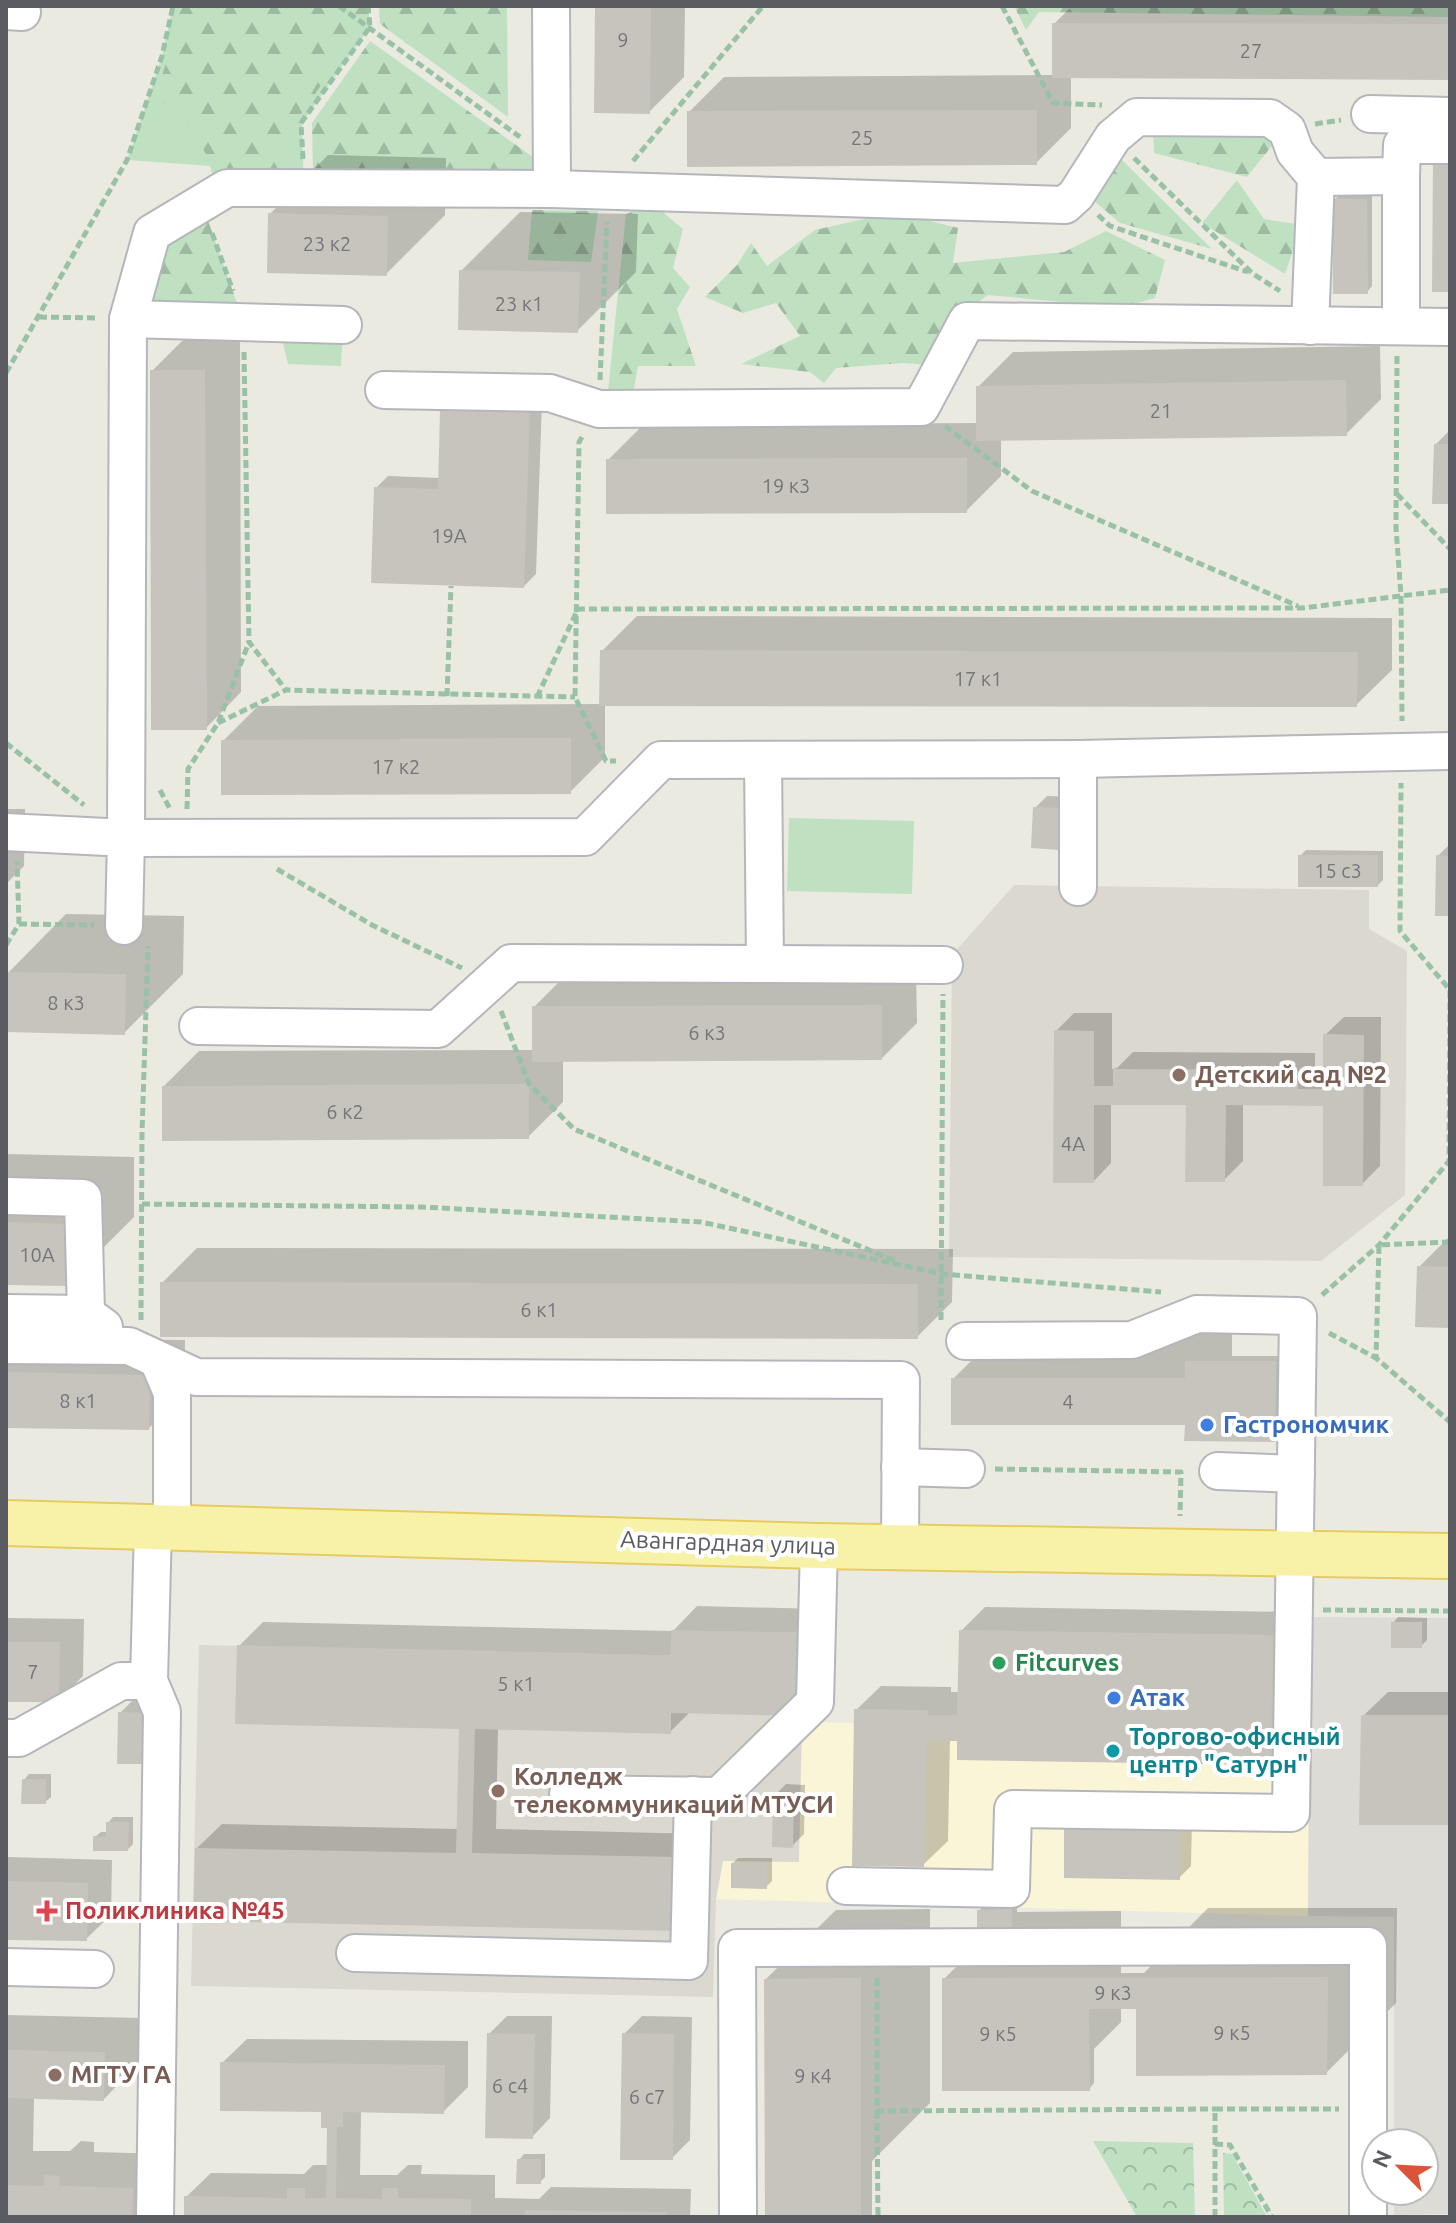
<svg xmlns="http://www.w3.org/2000/svg" width="1456" height="2223" font-family="Ubuntu,sans-serif">
	<defs>
		<pattern id="forest-firs" width="22" height="20" patternUnits="userSpaceOnUse" patternTransform="scale(2)"><rect width="22" height="20" fill="#bfe1c2"/><path d="M5 1l3.5 6h-7zM16 11l3.5 6h-7z" fill="#9ebaa1"/></pattern>
		<pattern id="park-crowns" width="20" height="18" patternUnits="userSpaceOnUse" patternTransform="scale(2)"><rect width="20" height="18" fill="#bfe1c2"/><path d="M2 6a3 3 0 1 1 6 0M12 15a3 3 0 1 1 6 0" fill="none" stroke="#9ebaa1"/></pattern>
	</defs>
	<rect width="100%" height="100%" fill="#ebeae1"/>
	<!-- commercial -->
	<polygon fill="#fbf5d7" points="959,1630 1310,1636 1308,1916 716,1899 723,1861 802,1722 854,1723 928,1715 957,1715"/>
	<!-- industrial -->
	<polygon fill="#dddbd5" points="1310,1617 1450,1618 1450,2214 1394,2215 1394,2191 1424,2191 1424,2143 1394,2143 1394,1917 1308,1916"/>
	<!-- education -->
	<g fill="#dbd9cf">
		<polygon points="1014,885 1369,890 1369,929 1407,951 1405,1195 1321,1261 949,1257 952,955"/>
		<polygon points="671,1630 797,1632 795,1715 802,1722 799,1862 723,1861 716,1899 713,1997 191,1986 199,1645 670,1655"/>
	</g>
	<!-- green -->
	<g fill="#bfe1c2">
		<polygon points="173,6 368,6 370,27 302,123 304,188 216,185 210,166 127,160 162,56"/>
		<polygon points="278,323 343,325 341,366 288,364"/>
		<polygon points="789,818 914,821 912,894 787,891"/>
	</g>
	<!-- forest -->
	<g fill="url(#forest-firs)">
		<polygon points="180,6 326,6 360,30 296,121 295,135 276,188 216,185 209,159 181,114 155,97 169,54"/>
		<polygon points="339,6 368,6 370,27"/>
		<polygon points="379,6 507,6 508,117 380,24"/>
		<polygon points="1014,6 1450,6 1450,17 1039,12 1026,30"/>
		<polygon points="370,41 537,160 533,180 313,176 312,123"/>
		<polygon points="1259,125 1279,137 1247,177 1154,153 1153,127"/>
		<polygon points="1115,153 1212,249 1120,223 1086,194"/>
		<polygon points="1237,180 1264,219 1302,225 1285,274 1202,223"/>
		<polygon points="202,203 244,323 128,319 152,233"/>
		<polygon points="654,205 683,229 673,268 690,287 677,309 696,366 638,366 632,400 607,401 626,214"/>
		<polygon points="532,210 598,211 591,262 528,260"/>
		<polygon points="895,212 958,228 953,263 1064,252 1106,231 1165,260 1155,298 1099,314 1073,303 988,295 963,313 934,365 903,363 836,368 824,383 810,372 741,364 800,336 776,303 743,313 705,297 737,265 751,243 767,266 815,230"/>
	</g>
	<!-- park -->
	<g fill="url(#park-crowns)">
		<polygon points="1093,2141 1193,2143 1195,2217 1137,2217"/>
		<polygon points="1223,2153 1232,2154 1267,2217 1224,2217"/>
	</g>
	<!-- shadow -->
	<g fill="#0003">
		<polygon points="597,6 685,6 684,77 649,112"/>
		<polygon points="1072,6 1450,6 1450,78 1071,76 1071,128 1036,163 689,112 724,77 1054,75 1054,24"/>
		<polygon points="328,155 446,158 445,215 386,274 270,214"/>
		<polygon points="1340,195 1372,195 1372,286 1367,292 1334,200"/>
		<polygon points="520,212 638,214 636,272 577,331 461,271"/>
		<polygon points="187,336 240,336 241,692 206,728 152,371"/>
		<polygon points="1380,346 1381,399 1346,434 1001,439 1001,476 966,511 608,460 643,425 978,423 978,387 1013,352"/>
		<polygon points="454,398 542,401 536,574 524,586 376,488 388,476 440,478 442,410"/>
		<polygon points="1450,430 1450,502 1436,444"/>
		<polygon points="637,616 1392,618 1392,670 1356,705 605,704 605,757 570,792 223,741 258,706 601,704 602,651"/>
		<polygon points="1047,796 1071,797 1070,836 1058,848 1035,808"/>
		<polygon points="6,809 25,809 24,866 6,884"/>
		<polygon points="1450,844 1450,914 1438,856"/>
		<polygon points="1306,850 1383,851 1383,880 1378,885 1300,856"/>
		<polygon points="66,914 184,916 183,974 124,1033 8,973"/>
		<polygon points="916,970 917,1023 882,1058 563,1060 563,1102 528,1137 164,1086 199,1051 534,1050 534,1007 569,972"/>
		<polygon points="1074,1013 1112,1013 1112,1069 1117,1068 1133,1052 1315,1053 1315,1072 1325,1072 1325,1035 1344,1017 1381,1017 1380,1166 1362,1184 1325,1104 1243,1103 1243,1161 1224,1180 1188,1103 1111,1103 1111,1163 1093,1182 1056,1031"/>
		<polygon points="6,1154 134,1157 134,1217 67,1284 6,1283"/>
		<polygon points="1450,1236 1450,1326 1419,1267"/>
		<polygon points="197,1248 953,1249 952,1302 917,1337 162,1283"/>
		<polygon points="1001,1331 1232,1331 1232,1356 1280,1356 1280,1434 1275,1440 953,1379"/>
		<polygon points="6,1338 185,1340 184,1393 149,1428 6,1426"/>
		<polygon points="697,1606 820,1609 794,1714 690,1712 670,1732 498,1728 496,1829 702,1834 700,1905 197,1848 222,1824 458,1829 461,1727 239,1646 263,1622 673,1631"/>
		<polygon points="985,1607 1295,1612 1293,1738 1269,1763 950,1739 948,1841 923,1865 856,1710 881,1686 951,1687 951,1692 960,1692 961,1631"/>
		<polygon points="1398,1617 1427,1618 1427,1640 1421,1646 1393,1623"/>
		<polygon points="6,1618 84,1619 83,1676 59,1700 6,1700"/>
		<polygon points="1388,1692 1450,1692 1450,1823 1363,1716"/>
		<polygon points="132,1701 162,1702 161,1750 120,1713"/>
		<polygon points="29,1774 51,1774 51,1797 45,1802 24,1780"/>
		<polygon points="786,1784 805,1785 804,1834 792,1846 774,1796"/>
		<polygon points="113,1817 133,1817 133,1844 128,1849 95,1837 101,1832 108,1832 108,1823"/>
		<polygon points="1078,1817 1192,1819 1191,1866 1179,1878 1066,1829"/>
		<polygon points="6,1857 112,1860 111,1915 86,1939 6,1938"/>
		<polygon points="738,1858 772,1858 772,1881 766,1887 733,1863"/>
		<polygon points="984,1905 1017,1905 1017,1912 1121,1911 1121,1973 1144,1973 1208,1908 1397,1908 1396,2003 1326,2073 1138,2003 1121,2007 1121,2022 1094,2049 1094,2083 1089,2089 944,1979 993,1930 979,1911"/>
		<polygon points="930,1909 930,2103 872,2161 872,2217 767,2217 766,1979 836,1910"/>
		<polygon points="6,2015 140,2018 139,2063 104,2099 34,2097 33,2151 70,2151 81,2141 94,2142 94,2152 167,2154 165,2217 6,2217"/>
		<polygon points="507,2016 552,2016 550,2118 532,2137 489,2034"/>
		<polygon points="642,2016 692,2017 690,2140 672,2158 624,2034"/>
		<polygon points="247,2039 468,2041 468,2087 443,2112 361,2111 360,2175 397,2175 408,2165 422,2165 421,2174 495,2175 495,2198 539,2199 551,2187 691,2189 690,2217 186,2217 186,2197 211,2173 304,2174 313,2165 328,2165 329,2126 324,2110 222,2063"/>
		<polygon points="524,2154 545,2154 545,2177 540,2182 519,2160"/>
	</g>
	<!-- building -->
	<g fill="#c7c4be">
		<polygon points="595,6 651,6 650,114 594,113"/>
		<polygon points="1052,23 1450,24 1450,80 1052,78"/>
		<polygon points="1037,110 1037,165 687,167 687,111"/>
		<polygon points="1433,160 1450,161 1450,292 1432,292"/>
		<polygon points="1332,199 1367,199 1368,294 1333,294"/>
		<polygon points="268,213 388,216 387,276 267,273"/>
		<polygon points="459,270 580,272 578,333 458,330"/>
		<polygon points="150,370 205,370 207,730 151,730"/>
		<polygon points="1346,380 1347,436 976,441 976,386"/>
		<polygon points="440,409 530,412 524,588 371,583 374,487 438,489"/>
		<polygon points="1434,444 1450,444 1450,504 1432,504"/>
		<polygon points="967,458 967,513 606,514 606,459"/>
		<polygon points="600,650 1358,652 1357,707 599,706"/>
		<polygon points="571,738 571,794 221,795 221,740"/>
		<polygon points="1033,807 1060,808 1059,850 1031,848"/>
		<rect x="1298" y="855" width="80" height="32"/>
		<polygon points="1436,855 1450,856 1450,916 1435,916"/>
		<polygon points="6,972 126,974 125,1035 6,1032"/>
		<polygon points="882,1005 882,1060 532,1062 532,1006"/>
		<polygon points="1054,1030 1094,1031 1094,1086 1113,1086 1113,1069 1298,1070 1298,1089 1323,1089 1323,1034 1364,1035 1363,1186 1323,1186 1323,1106 1226,1105 1225,1182 1185,1182 1186,1105 1094,1105 1094,1183 1053,1183"/>
		<polygon points="529,1084 529,1139 162,1141 162,1086"/>
		<polygon points="6,1222 68,1224 68,1286 6,1285"/>
		<polygon points="1417,1266 1450,1267 1450,1328 1415,1327"/>
		<polygon points="160,1282 918,1284 918,1339 160,1337"/>
		<polygon points="1185,1361 1276,1361 1275,1442 1184,1441 1185,1425 951,1425 951,1378 1185,1378"/>
		<polygon points="6,1372 150,1375 149,1430 6,1428"/>
		<rect x="1391" y="1622" width="31" height="26"/>
		<polygon points="671,1630 797,1632 795,1716 671,1713 671,1734 475,1729 472,1853 678,1857 677,1931 193,1921 195,1848 456,1853 459,1729 235,1724 237,1645 670,1655"/>
		<polygon points="959,1630 1272,1635 1270,1765 957,1760 957,1741 927,1741 924,1867 852,1866 854,1709 928,1710 928,1715 957,1716"/>
		<polygon points="6,1642 60,1642 59,1702 6,1702"/>
		<polygon points="118,1712 150,1713 150,1764 117,1764"/>
		<polygon points="1361,1715 1450,1715 1450,1825 1359,1825"/>
		<polygon points="22,1779 46,1779 46,1804 21,1804"/>
		<polygon points="773,1795 794,1796 793,1848 772,1847"/>
		<polygon points="106,1822 129,1822 128,1851 93,1851 93,1836 106,1837"/>
		<polygon points="1064,1828 1180,1830 1180,1880 1064,1878"/>
		<polygon points="731,1863 767,1863 767,1889 731,1888"/>
		<polygon points="6,1881 88,1883 87,1941 6,1940"/>
		<polygon points="1012,1909 1012,1932 977,1932 977,1910"/>
		<polygon points="1328,1977 1327,2075 1136,2076 1136,2009 1089,2009 1090,2091 942,2091 942,1978"/>
		<polygon points="861,1978 861,2217 765,2217 764,1979"/>
		<polygon points="487,2033 535,2034 533,2139 485,2138"/>
		<polygon points="622,2033 674,2034 673,2160 620,2160"/>
		<polygon points="6,2050 105,2052 104,2101 6,2098"/>
		<polygon points="220,2062 445,2065 444,2114 343,2112 343,2127 337,2127 336,2198 382,2199 382,2188 398,2188 398,2198 471,2199 471,2217 184,2217 184,2196 287,2198 287,2188 305,2188 305,2198 326,2198 327,2128 321,2128 321,2112 220,2111"/>
		<polygon points="517,2159 541,2159 541,2184 516,2184"/>
		<polygon points="44,2175 60,2176 59,2186 133,2188 132,2217 6,2217 6,2185 44,2186"/>
		<polygon points="525,2210 667,2212 667,2217 525,2217"/>
	</g>
	<g fill="none" stroke-linecap="round" stroke-linejoin="round">
		<defs>
			<g id="minor">
				<polyline points="551,6 552,189"/>
				<polyline points="6,11 22,12"/>
				<polyline points="1370,114 1450,116"/>
				<polyline points="1316,177 1401,176 1402,145 1450,145"/>
				<polyline points="128,319 343,325"/>
				<polyline points="1310,326 1316,177 1295,152 1287,130 1270,118 1137,117 1113,137 1076,195 1065,205 552,189 227,188 152,233 128,319 126,838 585,837 661,760 1078,759 1450,751"/>
				<polyline points="1401,326 1401,176"/>
				<polyline points="384,390 550,393 599,409 921,407 967,321 1450,327"/>
				<polyline points="1078,759 1078,887"/>
				<polyline points="6,832 126,838 124,926"/>
				<polyline points="765,964 944,965"/>
				<polyline points="198,1026 438,1029 511,963 765,964 763,760"/>
				<polyline points="6,1196 83,1198 86,1314"/>
				<polyline points="6,1313 86,1314 104,1327"/>
				<polyline points="6,1345 129,1346 196,1377 901,1380 900,1547"/>
				<polyline points="158,1360 172,1393 172,1527"/>
				<polyline points="900,1467 966,1469"/>
				<polyline points="1218,1471 1296,1474"/>
				<polyline points="153,1527 149,1681 162,1712 155,2217"/>
				<polyline points="6,1738 19,1738 121,1681 149,1681"/>
				<polyline points="568,1794 719,1796 815,1702 819,1546"/>
				<polyline points="846,1886 1011,1889 1013,1809 1291,1813 1298,1316 1197,1314 1132,1340 965,1341"/>
				<polyline points="355,1953 689,1961 693,1795"/>
				<polyline points="6,1967 95,1969"/>
				<polyline points="738,2217 737,1948 1339,1946 1368,1946 1368,2217"/>
			</g>
			<polyline id="major" points="6,1523 819,1546 1450,1556"/>
		</defs>
		<!-- minor casing -->
		<use href="#minor" stroke="#b4b6bb" stroke-width="40"/>
		<!-- major casing -->
		<use href="#major" stroke="#e6cc60" stroke-width="48"/>
		<!-- path -->
		<g stroke="#99c1a8" stroke-width="5" stroke-dasharray="8 4" stroke-linecap="butt">
			<polyline points="339,6 520,137"/>
			<polyline points="1002,6 1053,103 1102,105"/>
			<polyline points="1315,124 1341,120"/>
			<polyline points="1134,158 1253,274 1280,291"/>
			<polyline points="303,159 301,123 370,27 368,6"/>
			<polyline points="633,161 763,6"/>
			<polyline points="1098,215 1110,226 1248,272"/>
			<polyline points="212,233 233,291"/>
			<polyline points="39,317 98,318"/>
			<polyline points="244,352 249,642 286,690"/>
			<polyline points="1397,356 1396,528 1401,596 1402,721"/>
			<polyline points="6,373 127,160 162,56 173,6"/>
			<polyline points="600,380 607,222"/>
			<polyline points="945,426 1032,491 1298,606"/>
			<polyline points="582,437 579,442 575,697 606,761 616,761"/>
			<polyline points="1397,494 1450,549"/>
			<polyline points="447,696 451,586"/>
			<polyline points="537,697 578,609 1302,608 1450,590"/>
			<polyline points="218,723 286,690 575,697"/>
			<polyline points="6,743 84,805"/>
			<polyline points="160,790 170,809"/>
			<polyline points="187,809 188,769 218,723 249,642"/>
			<polyline points="277,869 372,925 462,968"/>
			<polyline points="19,924 94,925"/>
			<polyline points="6,945 19,924 17,861"/>
			<polyline points="501,1011 529,1084 574,1129 896,1261"/>
			<polyline points="142,1204 422,1207 701,1222 942,1274 1161,1292"/>
			<polyline points="1450,1242 1379,1245 1376,1358 1450,1422"/>
			<polyline points="1322,1295 1379,1245 1449,1161 1450,990 1400,931 1401,783"/>
			<polyline points="141,1320 142,1133 148,946"/>
			<polyline points="941,1320 943,994"/>
			<polyline points="1329,1333 1376,1358"/>
			<polyline points="995,1469 1181,1472 1180,1516"/>
			<polyline points="1323,1610 1450,1611"/>
			<polyline points="877,1978 877,2111 1215,2109"/>
			<polyline points="877,2111 878,2217"/>
			<polyline points="1215,2144 1230,2145 1272,2217"/>
			<polyline points="1215,2217 1215,2109 1339,2109"/>
		</g>
		<!-- minor -->
		<use href="#minor" stroke="#fff" stroke-width="36"/>
		<!-- major -->
		<use href="#major" stroke="#f8f2a9" stroke-width="44"/>
	</g>
	<!-- markers -->
	<g fill="#8d6e63" stroke="#fff" stroke-width="3">
		<circle cx="1179" cy="1075" r="8"/>
		<circle cx="498" cy="1791" r="8"/>
		<circle cx="55" cy="2075" r="8"/>
	</g>
	<g fill="#3f7fe0" stroke="#fff" stroke-width="3">
		<circle cx="1207" cy="1425" r="8"/>
		<circle cx="1114" cy="1698" r="8"/>
	</g>
	<circle fill="#2e9e5b" stroke="#fff" stroke-width="3" cx="999" cy="1663" r="8"/>
	<circle fill="#0f9aa8" stroke="#fff" stroke-width="3" cx="1113" cy="1751" r="8"/>
	<path fill="#e0444e" stroke="#fff" stroke-width="3" d="M43 1899h8v8h8v8h-8v8h-8v-8h-8v-8h8z"/>
	<g text-anchor="middle" stroke-width="8" stroke-linejoin="round" paint-order="stroke">
		<!-- number labels -->
		<g font-size="20" fill="#757678">
			<text x="623" y="47">9</text>
			<text x="1251" y="58">27</text>
			<text x="862" y="145">25</text>
			<text x="327" y="251">23 к2</text>
			<text x="519" y="311">23 к1</text>
			<text x="1161" y="418">21</text>
			<text x="786" y="493">19 к3</text>
			<text x="449" y="543">19А</text>
			<text x="978" y="686">17 к1</text>
			<text x="396" y="774">17 к2</text>
			<text x="1338" y="878">15 с3</text>
			<text x="66" y="1010">8 к3</text>
			<text x="707" y="1040">6 к3</text>
			<text x="345" y="1119">6 к2</text>
			<text x="1073" y="1151">4А</text>
			<text x="37" y="1262">10А</text>
			<text x="539" y="1317">6 к1</text>
			<text x="78" y="1408">8 к1</text>
			<text x="1068" y="1409">4</text>
			<text x="33" y="1679">7</text>
			<text x="516" y="1691">5 к1</text>
			<text x="1113" y="2000">9 к3</text>
			<text x="1232" y="2040">9 к5</text>
			<text x="998" y="2041">9 к5</text>
			<text x="813" y="2083">9 к4</text>
			<text x="510" y="2093">6 с4</text>
			<text x="647" y="2104">6 с7</text>
		</g>
		<!-- education labels -->
		<g font-size="24" font-weight="bold" fill="#785e54" stroke="#fff" text-anchor="start">
			<text x="1195" y="1083">Детский сад №2</text>
			<text x="514" y="1785">Колледж<tspan x="514" dy="28">телекоммуникаций МТУСИ</tspan></text>
			<text x="71" y="2083">МГТУ ГА</text>
		</g>
		<!-- shop labels -->
		<g font-size="24" font-weight="bold" fill="#366cbe" stroke="#fff" text-anchor="start">
			<text x="1223" y="1433">Гастрономчик</text>
			<text x="1130" y="1706">Атак</text>
		</g>
		<!-- street labels -->
		<g font-size="24" fill="#5a5c61" stroke="#fff">
			<text transform="translate(728 1543) rotate(2)" y="8">Авангардная улица</text>
		</g>
		<!-- leisure labels -->
		<g font-size="24" font-weight="bold" fill="#27864d" stroke="#fff" text-anchor="start">
			<text x="1015" y="1671">Fitcurves</text>
		</g>
		<!-- culture labels -->
		<g font-size="24" font-weight="bold" fill="#0d838f" stroke="#fff" text-anchor="start">
			<text x="1129" y="1745">Торгово-офисный<tspan x="1129" dy="28">центр "Сатурн"</tspan></text>
		</g>
		<!-- health labels -->
		<g font-size="24" font-weight="bold" fill="#be3a42" stroke="#fff" text-anchor="start">
			<text x="65" y="1919">Поликлиника №45</text>
		</g>
	</g>
	<!-- border -->
	<rect width="1456" height="2223" fill="none" stroke="#5a5c61" stroke-width="16"/>
	<!-- north arrow -->
	<g transform="translate(1400 2167) rotate(294)"><circle r="38" fill="#ffffff" stroke="#bdbec0" stroke-width="2"/>
	<path d="M0-6L14 30L0 20L-14 30Z" fill="#db5338"/>
	<text y="-12" font-size="22" font-weight="bold" text-anchor="middle" fill="#5a5c61">N</text>
	</g>
</svg>
